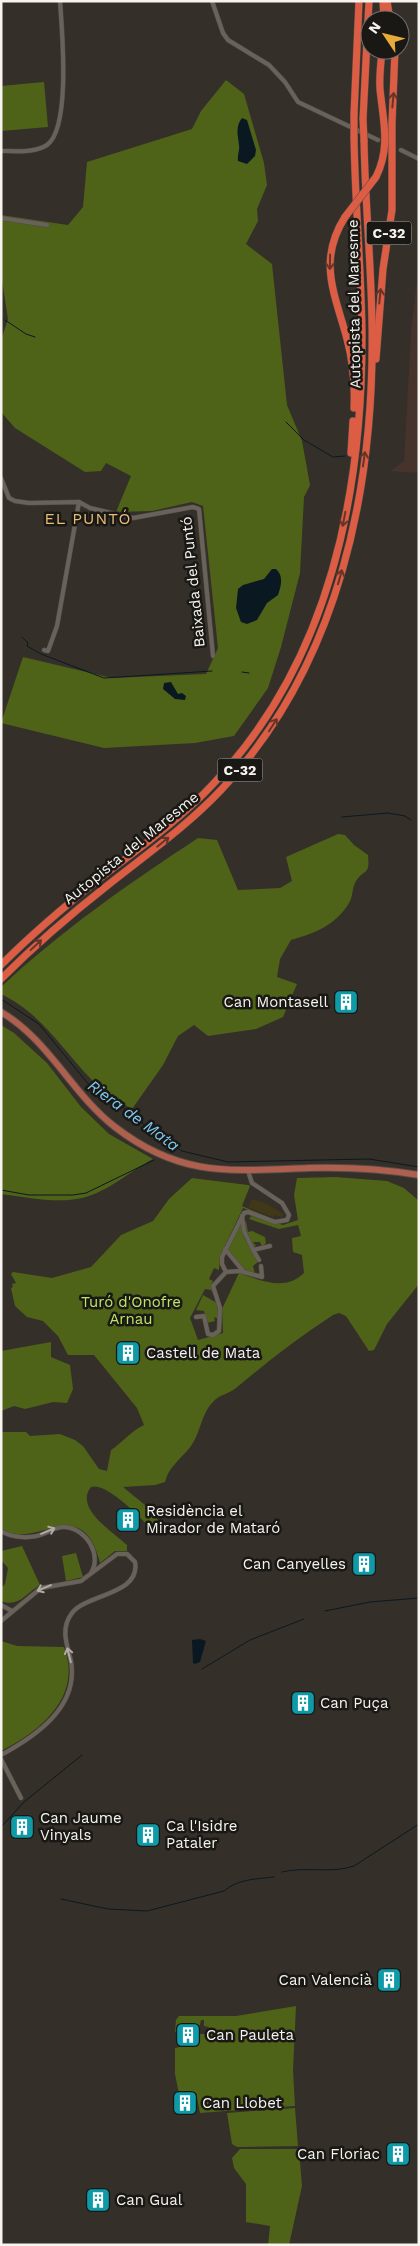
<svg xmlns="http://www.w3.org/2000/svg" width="420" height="2246" font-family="'Work Sans',sans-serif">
	<rect width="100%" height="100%" fill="#342f29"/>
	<!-- industrial -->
	<polygon fill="#46332c" points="419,263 419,473 391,471 404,461 411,332"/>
	<!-- green -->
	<g fill="#4e6317">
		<polygon points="226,80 244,94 264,163 267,185 257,209 258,221 246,244 272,264 287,405 302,441 310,485 304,497 300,573 281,647 268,688 234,736 195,743 104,748 1,723 23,657 112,678 206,674 218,648 203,506 192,502 152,511 116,512 131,476 106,463 101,471 85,472 15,428 1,412 1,340 8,319 1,274 1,215 68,225 83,207 87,162 192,129 201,111"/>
		<polygon points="44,82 48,127 1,131 1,86"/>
		<path d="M338 834 345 835 354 845 368 855C370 876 365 868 356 881 352 887 353 897 349 903 335 926 315 933 291 940L280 959 277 977 297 984 283 1017 256 1029 208 1036 194 1025 178 1036 163 1065 132 1109C117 1100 102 1092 91 1079 61 1048 41 1013 1 994V987C62 930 128 884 198 838L217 840 238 890 280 888 292 881 286 857Z"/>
		<path d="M1 1025 14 1033 47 1063 81 1107 109 1134 153 1159C130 1171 108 1192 82 1198 56 1204 27 1197 1 1194Z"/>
		<path d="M336 1177 387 1181 404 1188 419 1201V1284L387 1324 374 1350 369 1351 346 1316 339 1313 333 1315C299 1337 267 1362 236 1388 229 1394 218 1395 213 1402 201 1414 201 1432 191 1446 182 1458 168 1467 165 1482L155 1485 123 1487C138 1500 154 1509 162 1528L155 1534C146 1522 106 1481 91 1487 74 1508 113 1532 127 1545V1551H115L100 1563C82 1489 34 1553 1 1528V1432H26L30 1436 60 1434 75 1440 83 1446 99 1469 107 1471 111 1450C123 1442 131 1431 144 1425L137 1408 94 1355H68L58 1336 43 1321 27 1317 15 1306 11 1288 13 1287 12 1284 16 1283 11 1274 13 1272 52 1278 91 1267 121 1235 153 1221 169 1199 192 1178 248 1185 250 1186 242 1206 275 1220 243 1208 220 1256 219 1270 214 1268 209 1279 213 1281 211 1285 213 1294 211 1290 205 1289 190 1318 198 1340 223 1333 222 1309 239 1273C260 1280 285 1292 304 1273L302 1255 293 1252 292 1238 301 1236 298 1225 279 1229 249 1219 251 1216 283 1225 298 1220 294 1195 297 1178Z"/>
		<polygon points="241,1222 244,1237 258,1262 253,1266 255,1274 246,1272 228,1250"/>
		<polygon points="244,1222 246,1222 248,1232 252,1231 265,1237 266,1243 262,1247 260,1242 253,1242 256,1246 254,1247 247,1235"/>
		<polygon points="203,1295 217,1303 219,1319 214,1317 215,1321 207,1323 204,1311 196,1310"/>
		<polygon points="51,1342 51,1357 70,1365 73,1389 67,1403 53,1402 25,1409 14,1406 1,1411 1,1351"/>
		<path d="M22 1546 40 1585C26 1593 19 1608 1 1601V1588L5 1584 8 1568 1 1560V1551Z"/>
		<polygon points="76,1553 83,1577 66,1581 62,1556"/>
		<path d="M1 1641 17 1646 64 1647C83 1696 41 1731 1 1751Z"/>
		<polygon points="296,2006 293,2070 295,2106 200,2113 196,2093 179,2094 175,2074 175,2048 195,2044 195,2040 197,2041 200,2034 205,2034 209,2027 204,2026 204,2020 201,2020 199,2029 196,2029 196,2025 184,2025 184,2032 175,2032 176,2020 179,2016 236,2016"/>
		<polygon points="295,2108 298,2146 237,2147 232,2144 227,2113"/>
		<polygon points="240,2149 299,2149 302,2186 289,2245 268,2245 270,2226 246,2222 246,2184 234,2168 232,2158"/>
	</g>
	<!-- sand -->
	<polygon fill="#403817" points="252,1199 265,1203 284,1214 282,1217 275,1215 273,1217 248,1207"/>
	<!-- water -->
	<g fill="#0a1921">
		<path d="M242 118 247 120 256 150 255 156 247 164 238 161C237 155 240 150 239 145 238 135 235 127 242 118Z"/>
		<path d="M272 569H276C284 576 281 586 278 595L267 603 257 620 247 624 241 622 236 608 238 589 243 585 264 579Z"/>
		<polygon points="171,682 178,694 182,693 186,696 185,700 175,699 163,689 164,683"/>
		<polygon points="200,1639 206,1641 200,1662 195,1664 193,1663 192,1640"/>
	</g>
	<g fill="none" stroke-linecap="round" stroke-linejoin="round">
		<!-- stream -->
		<g stroke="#0a1921" stroke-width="1">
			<polyline points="5,320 26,334 35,337"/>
			<polyline points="286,422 304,440 333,457 345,456"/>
			<polyline points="22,637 28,643 27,646 41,654 104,678 212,671"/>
			<polyline points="242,672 249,673"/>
			<polyline points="342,817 388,813 405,816 411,820"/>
			<polyline points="1,999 39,1024 90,1086 137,1117 149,1130 182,1151 228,1162 369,1159 419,1167"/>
			<polyline points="166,1150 171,1146"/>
			<polyline points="1,1190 29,1195 73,1195 86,1193 154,1160"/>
			<polyline points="325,1611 370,1602 419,1598"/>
			<polyline points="202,1669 250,1640 304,1619"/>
			<polyline points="1,1827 24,1802 82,1755"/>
			<path d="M282 1872C305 1866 331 1874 354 1866L419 1824"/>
			<path d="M61 1899 108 1909 147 1911 224 1891C238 1879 256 1879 274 1877"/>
		</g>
		<defs>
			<g id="street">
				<polyline points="212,1 223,33 228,40 269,65 285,82 298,102 378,140"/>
				<polyline points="401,150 419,159"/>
				<path d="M1 151C15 151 35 153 47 145 71 128 62 30 60 1"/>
				<polyline points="1,218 47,225"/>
				<polyline points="1,478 9,498 15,501 29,503 79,502 90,508 133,518 193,507 199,509 213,656"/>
				<polyline points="44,650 48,651 57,626 79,502"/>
				<polyline points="242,1216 244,1231 253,1250 270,1246"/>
				<polyline points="225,1249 244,1272"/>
				<polyline points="253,1250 259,1260"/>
				<polyline points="226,1272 222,1264 222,1257 244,1213 248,1212 275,1222 287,1220 289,1215 282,1203 252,1183 248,1171"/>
				<polyline points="226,1272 240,1271 262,1277 261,1266"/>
				<polyline points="196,1317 204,1316 208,1334 213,1335 219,1331 220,1308 213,1286 226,1272"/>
				<path d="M1 1531C12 1538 31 1539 43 1534 50 1531 57 1526 65 1527 87 1529 102 1555 91 1573"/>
				<polyline points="1,1605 12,1611"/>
				<path d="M1 1621 41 1588 81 1581 117 1554H127L135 1562C141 1595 86 1594 72 1613 60 1629 67 1644 71 1661 79 1707 36 1736 1 1755"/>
				<polyline points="1,1759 21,1798"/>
			</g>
			<path id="primary" d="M1 1012C49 1040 72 1094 115 1127 181 1178 231 1171 309 1168 345 1167 383 1169 419 1175"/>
			<g id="highway">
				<polyline points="383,1 384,20"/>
				<polyline points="387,1 390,20"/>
				<polyline points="354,114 359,1"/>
				<polyline points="363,119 369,1"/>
				<path d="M376 177C391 147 383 120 380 89 379 76 381 63 382 50"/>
				<path d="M345 217C317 261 335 294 347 339 353 361 355 385 354 408"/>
				<polyline points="376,359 383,269 392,210 392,123 395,50"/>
				<polyline points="351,453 353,421"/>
				<path d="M1 965C32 934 65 906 99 879 139 848 180 820 214 783 329 662 363 493 362 331 361 266 355 202 354 137"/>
				<path d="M1 979C35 945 71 914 108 885 147 854 187 826 221 790 339 665 375 489 372 322 371 261 365 201 364 140"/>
			</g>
		</defs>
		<!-- street casing -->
		<use href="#street" stroke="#514c47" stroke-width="5"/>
		<!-- primary casing -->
		<use href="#primary" stroke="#514c47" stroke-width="8"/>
		<!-- highway casing -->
		<use href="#highway" stroke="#514c47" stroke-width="8"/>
		<!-- street -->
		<use href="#street" stroke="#68625b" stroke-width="4"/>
		<!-- primary -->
		<use href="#primary" stroke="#ae5f4d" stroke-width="6"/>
		<!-- highway -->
		<use href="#highway" stroke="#dc5d44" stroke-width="7"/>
		<defs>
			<g id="highway-bridge">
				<polyline points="354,114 354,137"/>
				<polyline points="363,119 364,140"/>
				<polyline points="345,217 376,177"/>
			</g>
		</defs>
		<!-- highway-bridge casing -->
		<use href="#highway-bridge" stroke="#514c47" stroke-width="8" stroke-linecap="butt"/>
		<!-- highway-bridge -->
		<use href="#highway-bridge" stroke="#dc5d44" stroke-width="7"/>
	</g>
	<!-- one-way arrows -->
	<defs><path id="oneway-shaft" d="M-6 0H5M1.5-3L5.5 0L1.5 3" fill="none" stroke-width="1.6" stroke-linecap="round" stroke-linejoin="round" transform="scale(1.25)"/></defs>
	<g stroke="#683428">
		<use href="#oneway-shaft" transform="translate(393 100) rotate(-85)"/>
		<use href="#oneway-shaft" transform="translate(330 262) rotate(91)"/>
		<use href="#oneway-shaft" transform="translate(380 296) rotate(-84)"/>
		<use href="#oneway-shaft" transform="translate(364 459) rotate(-82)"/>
		<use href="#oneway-shaft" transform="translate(344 519) rotate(101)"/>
		<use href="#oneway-shaft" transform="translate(340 577) rotate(-74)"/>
		<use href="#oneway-shaft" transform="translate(273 725) rotate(-57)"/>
		<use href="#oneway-shaft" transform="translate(163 842) rotate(-39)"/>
		<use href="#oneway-shaft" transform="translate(36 945) rotate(-43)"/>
	</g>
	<g stroke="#b0aba5">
		<use href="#oneway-shaft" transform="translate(48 1531) rotate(-23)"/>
		<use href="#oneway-shaft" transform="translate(44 1588) rotate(157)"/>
		<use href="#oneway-shaft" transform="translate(69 1655) rotate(-104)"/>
	</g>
	<!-- icons -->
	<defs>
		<symbol id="building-square" viewBox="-11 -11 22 22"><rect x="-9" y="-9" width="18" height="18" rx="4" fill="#0f9aa8" stroke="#1a1815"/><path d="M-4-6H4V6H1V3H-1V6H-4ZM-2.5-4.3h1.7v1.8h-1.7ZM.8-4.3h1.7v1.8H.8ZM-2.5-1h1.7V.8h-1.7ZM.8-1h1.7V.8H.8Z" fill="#fff"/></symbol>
	</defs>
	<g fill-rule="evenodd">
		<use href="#building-square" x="332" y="988" width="28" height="28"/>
		<use href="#building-square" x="114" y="1339" width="28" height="28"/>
		<use href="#building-square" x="114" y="1506" width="28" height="28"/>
		<use href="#building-square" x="350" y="1550" width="28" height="28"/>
		<use href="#building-square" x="289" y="1689" width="28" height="28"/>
		<use href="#building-square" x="8" y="1813" width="28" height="28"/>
		<use href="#building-square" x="134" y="1821" width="28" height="28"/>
		<use href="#building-square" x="375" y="1966" width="28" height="28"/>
		<use href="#building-square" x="174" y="2021" width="28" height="28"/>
		<use href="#building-square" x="171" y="2089" width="28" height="28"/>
		<use href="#building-square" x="384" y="2140" width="28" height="28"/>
		<use href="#building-square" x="84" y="2186" width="28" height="28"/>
	</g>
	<g text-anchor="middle" stroke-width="5" stroke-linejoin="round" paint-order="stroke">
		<!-- shield labels -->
		<g fill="#1a1815" stroke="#b5b2ae" stroke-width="1">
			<rect x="366.5" y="221.5" width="45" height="23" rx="4"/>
			<rect x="217.5" y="758.5" width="45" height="23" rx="4"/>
		</g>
		<g font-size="14" font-weight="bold" fill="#f7f4ef">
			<text x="389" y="238">C-32</text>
			<text x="240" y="775">C-32</text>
		</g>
		<!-- street labels -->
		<g font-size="15" fill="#f7f4ef" stroke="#1a1815">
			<text transform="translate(354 304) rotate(-91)" y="5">Autopista del Maresme</text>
			<text transform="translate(193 582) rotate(-96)" y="5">Baixada del Puntó</text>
			<text transform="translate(131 848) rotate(-39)" y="5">Autopista del Maresme</text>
		</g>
		<!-- poi labels -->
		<g font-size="15" fill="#f7f4ef" stroke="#1a1815" text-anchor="start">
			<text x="328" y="1007" text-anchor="end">Can Montasell</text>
			<text x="146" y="1358">Castell de Mata</text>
			<text x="146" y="1516">Residència el<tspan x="146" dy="17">Mirador de Mataró</tspan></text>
			<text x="346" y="1569" text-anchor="end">Can Canyelles</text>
			<text x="320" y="1708">Can Puça</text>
			<text x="40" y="1823">Can Jaume<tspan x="40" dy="17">Vinyals</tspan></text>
			<text x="166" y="1831">Ca l'Isidre<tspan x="166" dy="17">Pataler</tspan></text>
			<text x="372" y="1985" text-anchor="end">Can Valencià</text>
			<text x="206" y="2040">Can Pauleta</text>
			<text x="202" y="2108">Can Llobet</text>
			<text x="380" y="2159" text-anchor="end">Can Floriac</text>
			<text x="116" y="2205">Can Gual</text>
		</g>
		<!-- park labels -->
		<g font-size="15" fill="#bde567" stroke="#1a1815">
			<text x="131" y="1307">Turó d'Onofre<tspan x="131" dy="17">Arnau</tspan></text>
		</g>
		<!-- neighbourhood labels -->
		<g font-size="16" letter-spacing="1" fill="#e8bd78" stroke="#1a1815">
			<text x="88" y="524">EL PUNTÓ</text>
		</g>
		<!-- water labels -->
		<g font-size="16" font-style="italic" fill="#7ecaf3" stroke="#1a1815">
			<text transform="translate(134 1115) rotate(36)" y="6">Riera de Mata</text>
		</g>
	</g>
	<!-- border -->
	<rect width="420" height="2246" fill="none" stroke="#f7f4ef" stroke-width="5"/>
	<!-- north arrow -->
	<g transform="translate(385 35) rotate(305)"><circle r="24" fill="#1a1815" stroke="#72706c"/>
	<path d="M0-4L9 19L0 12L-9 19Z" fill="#e9ab38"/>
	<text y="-8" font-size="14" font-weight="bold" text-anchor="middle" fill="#f7f4ef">N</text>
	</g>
</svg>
